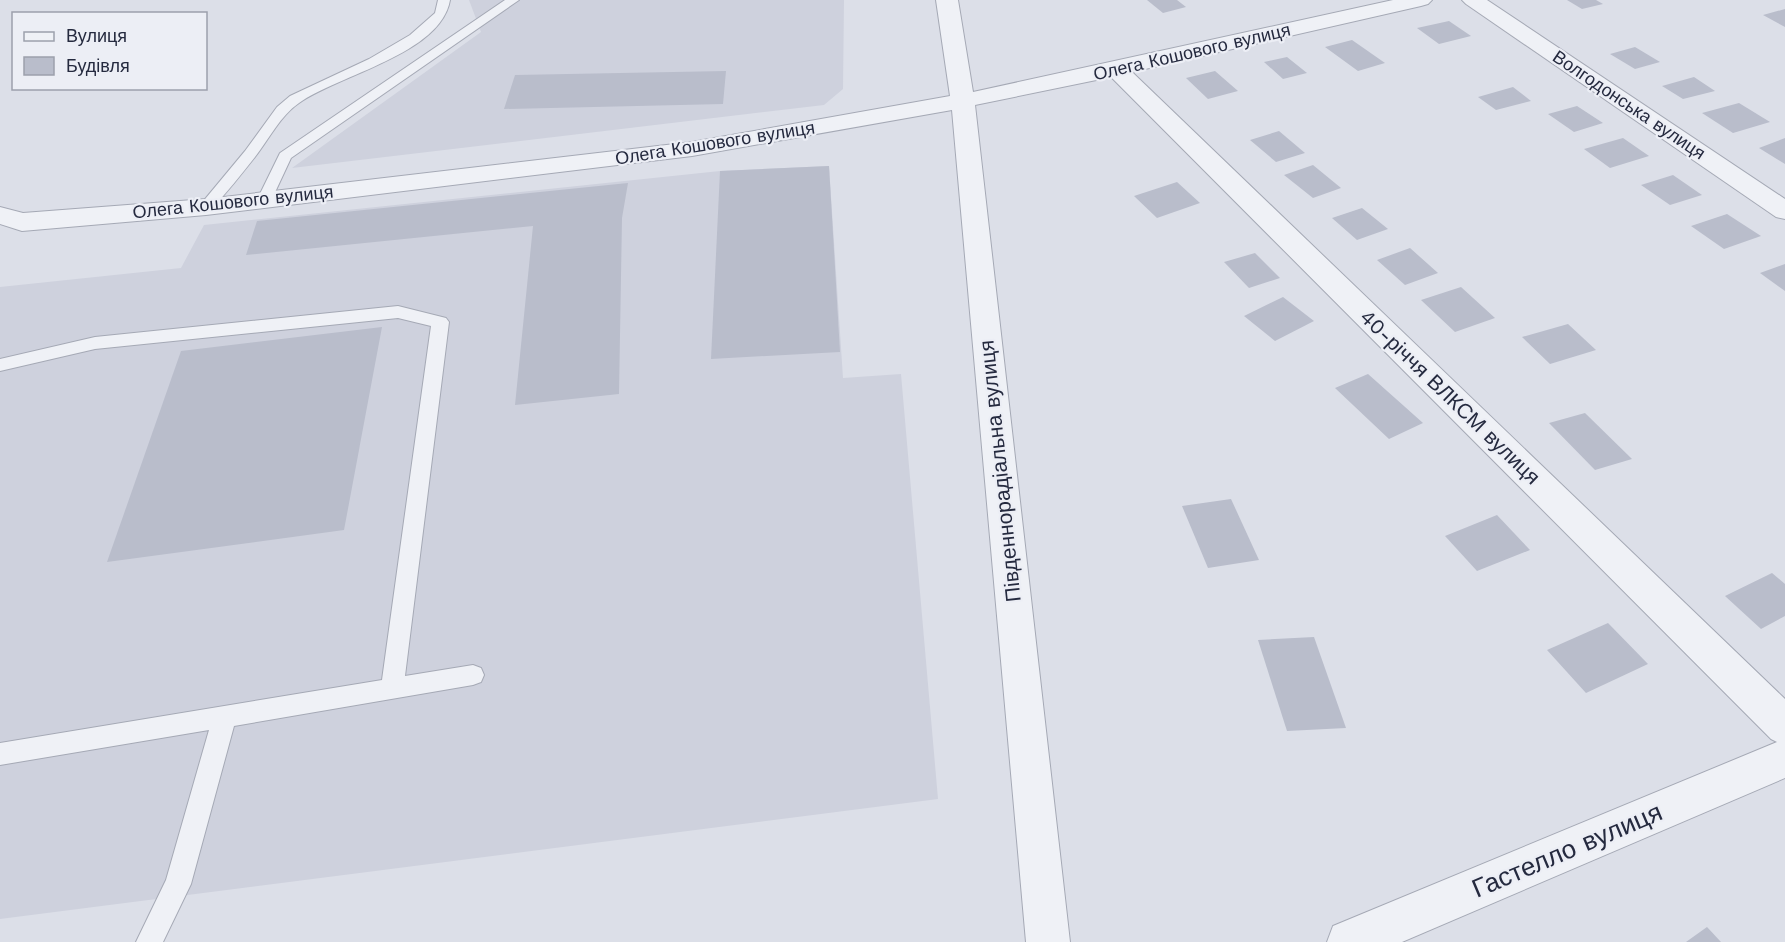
<svg xmlns="http://www.w3.org/2000/svg" width="1785" height="942" font-family="'Work Sans',sans-serif">
	<rect width="100%" height="100%" fill="#dcdfe8"/>
	<!-- built -->
	<g fill="#ced1dd">
		<polygon points="469,0 844,0 843,89 824,105 292,168 481,32"/>
		<polygon points="829,166 843,378 901,374 938,799 0,919 0,287 181,268 204,225 720,171"/>
	</g>
	<!-- building -->
	<g fill="#b9bdcb">
		<polygon points="1147,0 1177,0 1186,7 1163,13"/>
		<polygon points="1567,0 1596,0 1603,4 1582,9"/>
		<polygon points="1785,9 1785,27 1763,15"/>
		<polygon points="1449,21 1471,36 1439,44 1417,28"/>
		<polygon points="1352,40 1385,63 1358,71 1325,47"/>
		<polygon points="1635,47 1660,62 1635,69 1610,54"/>
		<polygon points="1287,57 1307,73 1283,79 1264,62"/>
		<polygon points="726,71 723,104 504,109 515,75"/>
		<polygon points="1215,71 1238,91 1208,99 1186,78"/>
		<polygon points="1694,77 1715,91 1683,99 1662,86"/>
		<polygon points="1513,87 1531,101 1496,110 1478,97"/>
		<polygon points="1739,103 1770,122 1733,133 1702,113"/>
		<polygon points="1577,106 1603,123 1574,132 1548,114"/>
		<polygon points="1279,131 1305,153 1276,162 1250,140"/>
		<polygon points="1623,138 1649,156 1610,168 1584,149"/>
		<polygon points="1785,138 1785,164 1759,148"/>
		<polygon points="1313,165 1341,188 1313,198 1284,175"/>
		<polygon points="829,166 840,352 711,359 720,171"/>
		<polygon points="1673,175 1702,195 1670,205 1641,185"/>
		<polygon points="1177,182 1200,203 1157,218 1134,196"/>
		<polygon points="628,183 622,218 619,394 515,405 533,226 246,255 257,221"/>
		<polygon points="1362,208 1388,229 1357,240 1332,218"/>
		<polygon points="1727,214 1761,236 1724,249 1691,226"/>
		<polygon points="1410,248 1438,273 1405,285 1377,260"/>
		<polygon points="1255,253 1280,278 1249,288 1224,262"/>
		<polygon points="1785,264 1785,291 1760,273"/>
		<polygon points="1461,287 1495,318 1455,332 1421,300"/>
		<polygon points="1283,297 1314,321 1275,341 1244,316"/>
		<polygon points="1568,324 1596,350 1550,364 1522,337"/>
		<polygon points="382,327 344,530 107,562 181,351"/>
		<polygon points="1368,374 1423,423 1389,439 1335,388"/>
		<polygon points="1585,413 1632,459 1595,470 1549,423"/>
		<polygon points="1231,499 1259,560 1208,568 1182,506"/>
		<polygon points="1497,515 1530,550 1477,571 1445,536"/>
		<polygon points="1772,573 1785,584 1785,616 1761,629 1725,596"/>
		<polygon points="1608,623 1648,664 1586,693 1547,650"/>
		<polygon points="1314,637 1346,728 1287,731 1258,640"/>
		<polygon points="1707,927 1721,942 1686,942"/>
	</g>
	<g fill="none" stroke-linecap="round" stroke-linejoin="round">
		<defs>
			<g id="lane">
				<path d="M438 0H450C441 54 338 75 299 103 280 116 269 139 255 157 241 175 226 193 211 210H201L198 207 201 204 245 151 277 107 290 96 369 59 410 35 435 13Z"/>
				<polygon points="505,0 519,0 291,158 270,203 260,203 257,200 280,153"/>
				<polygon points="398,306 446,318 449,322 405,676 473,665 481,668 484,675 481,682 473,685 234,726 191,884 163,942 136,942 166,880 209,730 0,765 0,743 382,680 431,326 398,318 95,349 0,371 0,359 95,337"/>
			</g>
			<g id="street">
				<polygon points="936,0 958,0 973,92 1393,0 1432,0 1428,4 1421,6 1132,72 1785,699 1785,778 1402,942 1327,942 1333,926 1777,742 1771,739 1111,77 975,105 1070,942 1026,942 952,110 692,156 206,215 22,231 0,224 0,207 23,213 206,199 692,142 950,96"/>
				<polygon points="1462,0 1487,0 1785,199 1785,219 1776,217 1466,4"/>
			</g>
		</defs>
		<!-- lane casing -->
		<use href="#lane" stroke="#a5a9b5" stroke-width="2"/>
		<!-- street casing -->
		<use href="#street" stroke="#a5a9b5" stroke-width="2"/>
		<!-- lane -->
		<use href="#lane" fill="#eff1f6" fill-rule="evenodd"/>
		<!-- street -->
		<use href="#street" fill="#eff1f6" fill-rule="evenodd"/>
	</g>
	<g text-anchor="middle" stroke-width="4.5" stroke-linejoin="round" paint-order="stroke">
		<!-- far-street labels -->
		<g font-size="18" fill="#252a3f" stroke="#eceef5">
			<text transform="translate(1192 52) rotate(-13)" y="6">Олега Кошового вулиця</text>
			<text transform="translate(1629 105) rotate(34)" y="6">Волгодонська вулиця</text>
			<text transform="translate(715 143) rotate(-9)" y="6">Олега Кошового вулиця</text>
			<text transform="translate(233 202) rotate(-6)" y="6">Олега Кошового вулиця</text>
		</g>
		<!-- street labels -->
		<g font-size="21" fill="#252a3f" stroke="#eceef5">
			<text transform="translate(1450 397) rotate(44)" y="7">40-річчя ВЛКСМ вулиця</text>
			<text transform="translate(1000 471) rotate(-96)" y="7">Південнорадіальна вулиця</text>
		</g>
		<!-- near-street labels -->
		<g font-size="26" fill="#252a3f" stroke="#eceef5">
			<text transform="translate(1567 850) rotate(-23)" y="9">Гастелло вулиця</text>
		</g>
	</g>
	<!-- legend -->
	<rect x="12" y="12" width="195" height="78" fill="#eceef5" stroke="#9ca0ac" stroke-width="1.5"/>
	<rect x="24" y="32" width="30" height="9" fill="#eff1f6" stroke="#9ca0ac" stroke-width="1.5"/>
	<text x="66" y="42" font-size="18" fill="#252a3f">Вулиця</text>
	<rect x="24" y="57" width="30" height="18" fill="#b9bdcb" stroke="#9ca0ac" stroke-width="1.5"/>
	<text x="66" y="72" font-size="18" fill="#252a3f">Будівля</text>
</svg>
